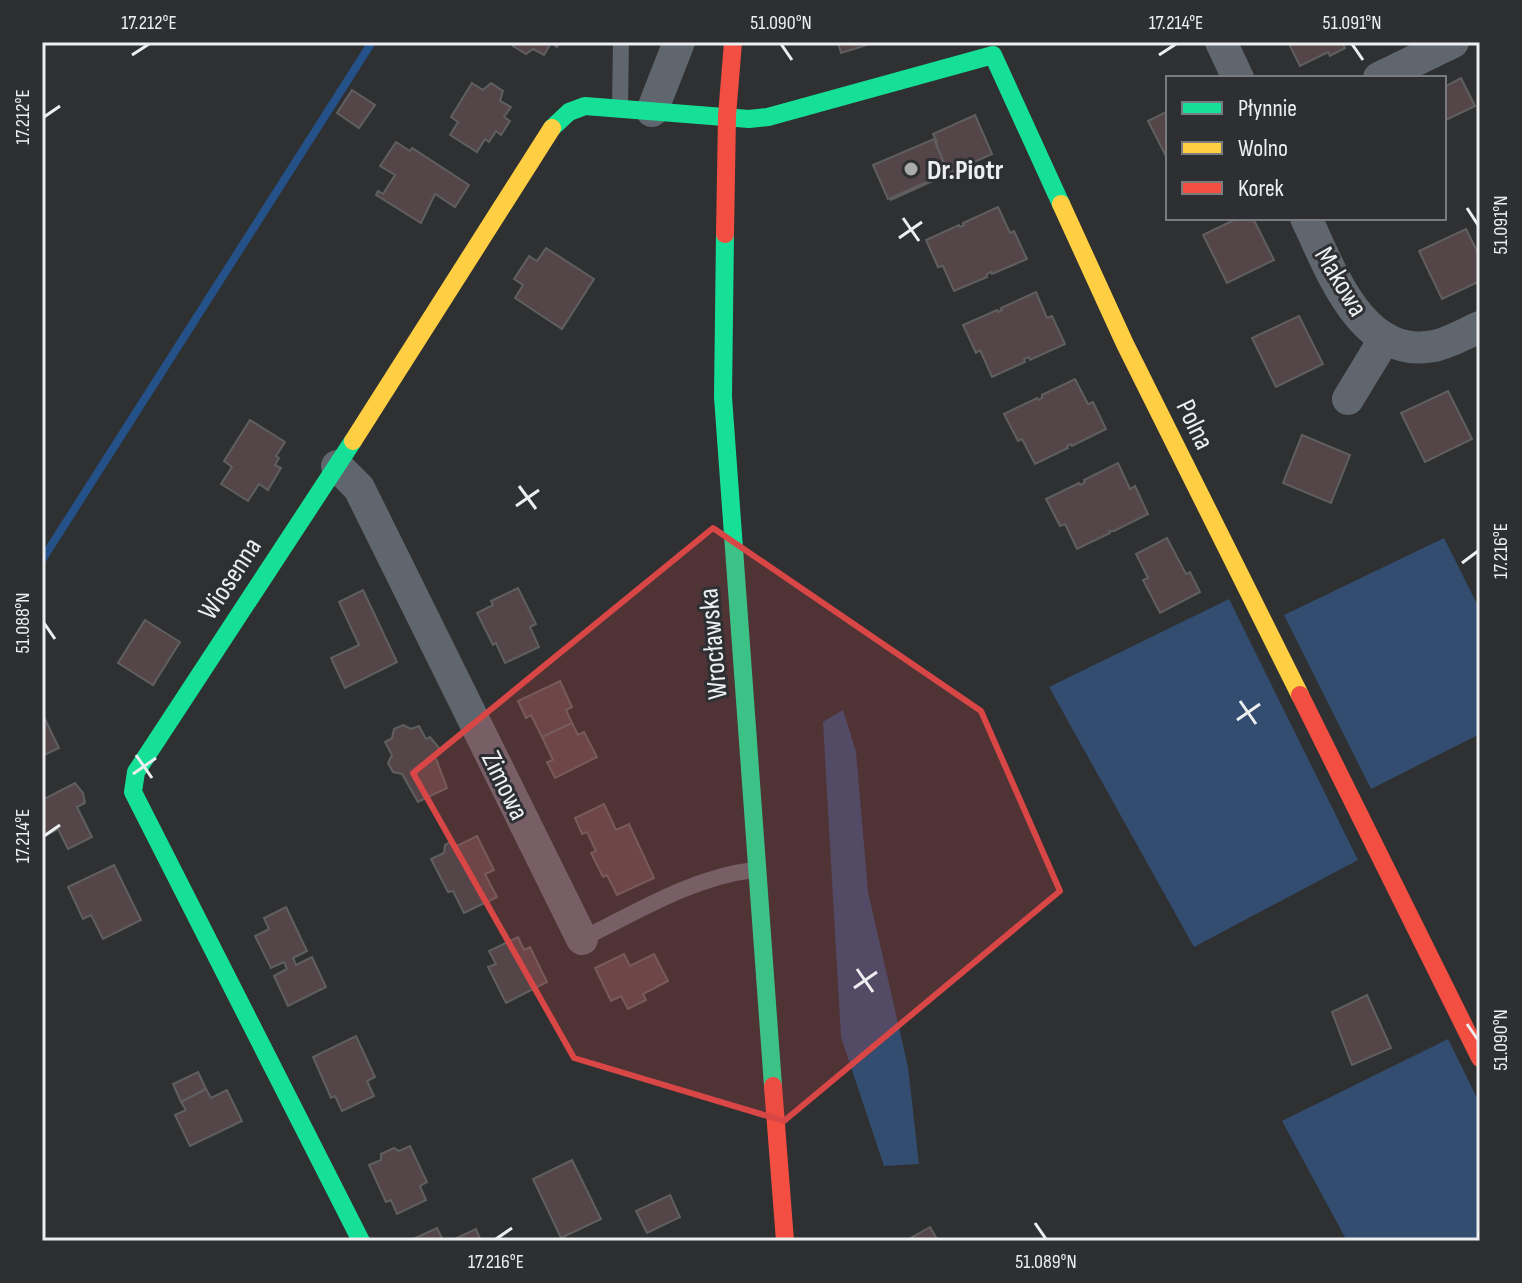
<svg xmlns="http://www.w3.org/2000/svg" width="1522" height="1283" font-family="'Sofia Sans Condensed',sans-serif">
	<rect width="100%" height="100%" fill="#2f3031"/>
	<!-- green -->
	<g fill="#324d6f">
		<polygon points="1444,538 1480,610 1480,734 1371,789 1284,615"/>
		<polygon points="1229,599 1358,860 1194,947 1049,687"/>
		<polygon points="843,710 856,752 868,892 908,1067 919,1164 884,1166 841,1037 823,722"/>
		<polygon points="1448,1039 1480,1104 1480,1241 1347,1241 1282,1121"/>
	</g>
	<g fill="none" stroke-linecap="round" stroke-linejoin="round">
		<!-- stream -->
		<polyline stroke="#235188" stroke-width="8" points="42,560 372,42"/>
	</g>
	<!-- building -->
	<g fill="#544648" stroke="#5f5f60" stroke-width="2">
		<polygon points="514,42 560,42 557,47 551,43 544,55 533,49 526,54 513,46"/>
		<polygon points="838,42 876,42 841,53"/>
		<polygon points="1288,42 1342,42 1345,48 1330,56 1328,52 1300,66"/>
		<polygon points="1461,78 1475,106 1444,121 1444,87"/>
		<polygon points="472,83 483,90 491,83 503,91 500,101 511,107 504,117 510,121 501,135 496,131 489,142 485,139 477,152 450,135 458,122 451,117"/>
		<polygon points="352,90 375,105 359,128 337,113"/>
		<polygon points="1168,111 1168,160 1148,121"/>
		<polygon points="975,115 992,154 891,200 877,169 937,142 933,134"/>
		<polygon points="934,139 948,173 888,199 873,165"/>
		<polygon points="396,142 410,151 412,148 469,185 455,207 435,194 421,223 376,195 378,191 383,194 395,175 380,166"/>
		<polygon points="998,207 1010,233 1014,231 1027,259 992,274 991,272 987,274 987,277 954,291 943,266 938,267 926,240 959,225 960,227 964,225 963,223"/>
		<polygon points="1238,218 1253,218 1274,260 1227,283 1203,235"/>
		<polygon points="1466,229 1480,257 1480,281 1442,299 1419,251"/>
		<polygon points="546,248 594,279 562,329 515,298 523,285 514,279 529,256 537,261"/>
		<polygon points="1036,292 1047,318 1052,316 1065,344 1030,360 1029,357 1024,359 1025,362 992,377 980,350 976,353 963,325 997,310 998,312 1002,310 1001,308"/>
		<polygon points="1299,316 1323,364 1276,387 1252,338"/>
		<polygon points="1075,379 1088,404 1093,402 1106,429 1072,446 1071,444 1067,446 1068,448 1035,464 1022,439 1018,441 1004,414 1037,398 1038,400 1042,398 1042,395"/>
		<polygon points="1448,391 1472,439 1425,462 1401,413"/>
		<polygon points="250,420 285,442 276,456 279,458 275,465 281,468 268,490 259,484 248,501 221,484 232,467 224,461"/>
		<polygon points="1302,435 1350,455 1331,503 1283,483"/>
		<polygon points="1118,463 1130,489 1135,486 1148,514 1114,531 1109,531 1110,533 1077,549 1065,524 1060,526 1046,499 1079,483 1081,485 1085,482 1084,480"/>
		<polygon points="1167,538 1186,574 1190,572 1200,592 1160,613 1143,580 1148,578 1136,554"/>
		<polygon points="518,588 536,624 530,627 539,647 505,663 496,643 493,645 477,613 493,605 491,601"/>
		<polygon points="363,590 397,662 345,688 331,658 359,645 339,602"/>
		<polygon points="145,620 180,642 153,685 118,663"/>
		<polygon points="560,681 572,707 566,710 572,723 542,737 531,715 526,718 518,701"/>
		<polygon points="42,713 59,748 42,756"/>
		<polygon points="572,723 578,735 584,732 597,757 555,778 547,762 553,760 542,737"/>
		<polygon points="403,725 411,729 419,726 426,739 430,737 440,749 439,754 435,756 447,788 418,802 402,774 393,772 388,763 392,755 385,742 392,738 394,729"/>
		<polygon points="75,783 83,793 85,803 77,807 92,837 68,849 58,829 43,837 42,800"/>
		<polygon points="604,804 616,830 629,824 654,878 617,895 607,875 603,877 591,853 596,851 587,832 582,834 575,818"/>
		<polygon points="477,836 494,870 485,874 497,897 464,913 453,891 448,892 431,859 444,853 445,845 451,842 457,846"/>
		<polygon points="114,865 141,920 103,939 91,915 83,919 68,887"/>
		<polygon points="286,907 307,951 293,958 296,965 312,957 326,987 288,1006 274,976 287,969 284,962 271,968 255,936 269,929 264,918"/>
		<polygon points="518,937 524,950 530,947 547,982 506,1003 488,967 496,964 489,951"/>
		<polygon points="624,954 630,966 654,954 668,981 643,994 646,1000 628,1009 621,996 611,1001 595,968"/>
		<polygon points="1367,995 1391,1048 1352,1065 1332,1012"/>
		<polygon points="356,1036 375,1077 367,1081 374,1096 342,1111 335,1096 331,1098 313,1057"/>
		<polygon points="198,1072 206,1089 181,1102 173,1084"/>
		<polygon points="206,1089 211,1098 227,1090 242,1121 190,1146 175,1115 186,1110 181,1102"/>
		<polygon points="410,1146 427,1182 420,1186 426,1200 397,1214 391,1200 386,1202 369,1165 381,1160 381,1154 394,1148 399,1151"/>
		<polygon points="572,1160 601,1219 561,1238 533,1179"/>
		<polygon points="670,1195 680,1217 647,1233 636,1211"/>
		<polygon points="930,1227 938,1241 911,1241 909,1239"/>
		<polygon points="437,1228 443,1240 409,1241"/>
		<polygon points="476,1229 481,1241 450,1241"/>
	</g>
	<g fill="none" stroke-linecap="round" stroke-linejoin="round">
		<!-- lane -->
		<g stroke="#5f666d" stroke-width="16">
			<polyline points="620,108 621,42"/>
			<path d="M582 939C637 912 693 877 754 870"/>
		</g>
		<!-- street -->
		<g stroke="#5f666d" stroke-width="32">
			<polyline points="1221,42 1238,78"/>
			<polyline points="1379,78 1453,42"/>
			<polyline points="652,111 679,42"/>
			<path d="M1306 218C1331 270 1361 360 1434 346 1449 343 1466 333 1480 327"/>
			<polyline points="1348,399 1385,338"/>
			<polyline points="337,466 359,488 582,939"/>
		</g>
		<!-- fast -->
		<g stroke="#16e098" stroke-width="18">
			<polyline points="552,128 569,112 585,106 749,119 768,117 993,55 1061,204"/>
			<polyline points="725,234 723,397 773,1086"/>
			<polyline points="353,441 136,772 133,792 361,1241"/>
		</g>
		<!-- slow -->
		<g stroke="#ffcf43" stroke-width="18">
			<polyline points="1061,204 1125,344 1300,695"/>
			<polyline points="353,441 552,128"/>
		</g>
		<!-- jam -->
		<g stroke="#f24e42" stroke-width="18">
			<polyline points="725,234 727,116 733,42"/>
			<polyline points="1300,695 1480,1058"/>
			<polyline points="773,1086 785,1241"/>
		</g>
	</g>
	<!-- marked area -->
	<path fill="#d94646" fill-opacity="0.2" stroke="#d94646" stroke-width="6" stroke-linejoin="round" d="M713 528 981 711 1060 891 784 1121 574 1058 413 773Z"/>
	<!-- ticks -->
	<path fill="none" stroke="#edeeef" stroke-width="3" d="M781 44 792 60M1352 44 1363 60M132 55 149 44M1159 55 1176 44M44 117 60 106M1467 208 1478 225M903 218 919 241M899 238 922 222M519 486 536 509M516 506 539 490M1462 563 1478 551M44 623 55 639M1240 701 1256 724M1237 720 1260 704M136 755 152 778M133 774 156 758M44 836 60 825M857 969 873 992M854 988 877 972M1467 1024 1478 1040M1035 1223 1046 1239M496 1239 512 1228"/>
	<!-- markers -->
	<circle fill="#aaacac" stroke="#2e2f32" stroke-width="3" cx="911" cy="169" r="8"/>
	<g text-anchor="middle" stroke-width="6" stroke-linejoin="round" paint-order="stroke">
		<!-- poi labels -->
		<g font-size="28" font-weight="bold" fill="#edeeef" stroke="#2e2f32" text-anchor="start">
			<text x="927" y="179">Dr.Piotr</text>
		</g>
		<!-- street labels -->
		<g font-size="28" fill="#edeeef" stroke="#2e2f32">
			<text transform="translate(1342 281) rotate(59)" y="10">Makowa</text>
			<text transform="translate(1196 424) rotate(64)" y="10">Polna</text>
			<text transform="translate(229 578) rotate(-57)" y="10">Wiosenna</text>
			<text transform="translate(712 644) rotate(-95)" y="10">Wrocławska</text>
			<text transform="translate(506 785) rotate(64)" y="10">Zimowa</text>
		</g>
	</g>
	<!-- border -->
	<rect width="1522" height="1283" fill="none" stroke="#2e2f32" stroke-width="88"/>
	<!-- legend -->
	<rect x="1166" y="76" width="280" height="144" fill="#2e2f32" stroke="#7a7b7e" stroke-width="2"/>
	<rect x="1182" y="102" width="40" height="12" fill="#16e098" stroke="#7a7b7e" stroke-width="2"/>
	<text x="1238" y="116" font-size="24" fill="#edeeef">Płynnie</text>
	<rect x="1182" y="142" width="40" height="12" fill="#ffcf43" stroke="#7a7b7e" stroke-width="2"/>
	<text x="1238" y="156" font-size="24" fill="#edeeef">Wolno</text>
	<rect x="1182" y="182" width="40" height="12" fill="#f24e42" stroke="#7a7b7e" stroke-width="2"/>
	<text x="1238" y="196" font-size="24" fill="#edeeef">Korek</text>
	<rect x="44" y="44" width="1434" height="1195" fill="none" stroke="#edeeef" stroke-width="3"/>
	<g font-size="20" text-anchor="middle" fill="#edeeef">
		<text x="149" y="29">17.212°E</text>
		<text x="781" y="29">51.090°N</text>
		<text x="1176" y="29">17.214°E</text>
		<text x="1352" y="29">51.091°N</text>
		<text transform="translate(22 117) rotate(-90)" y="7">17.212°E</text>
		<text transform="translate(1500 225) rotate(-90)" y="7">51.091°N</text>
		<text transform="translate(1500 551) rotate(-90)" y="7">17.216°E</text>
		<text transform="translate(22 623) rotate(-90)" y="7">51.088°N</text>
		<text transform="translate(22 836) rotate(-90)" y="7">17.214°E</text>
		<text transform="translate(1500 1040) rotate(-90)" y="7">51.090°N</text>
		<text x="496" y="1268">17.216°E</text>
		<text x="1046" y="1268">51.089°N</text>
	</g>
</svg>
